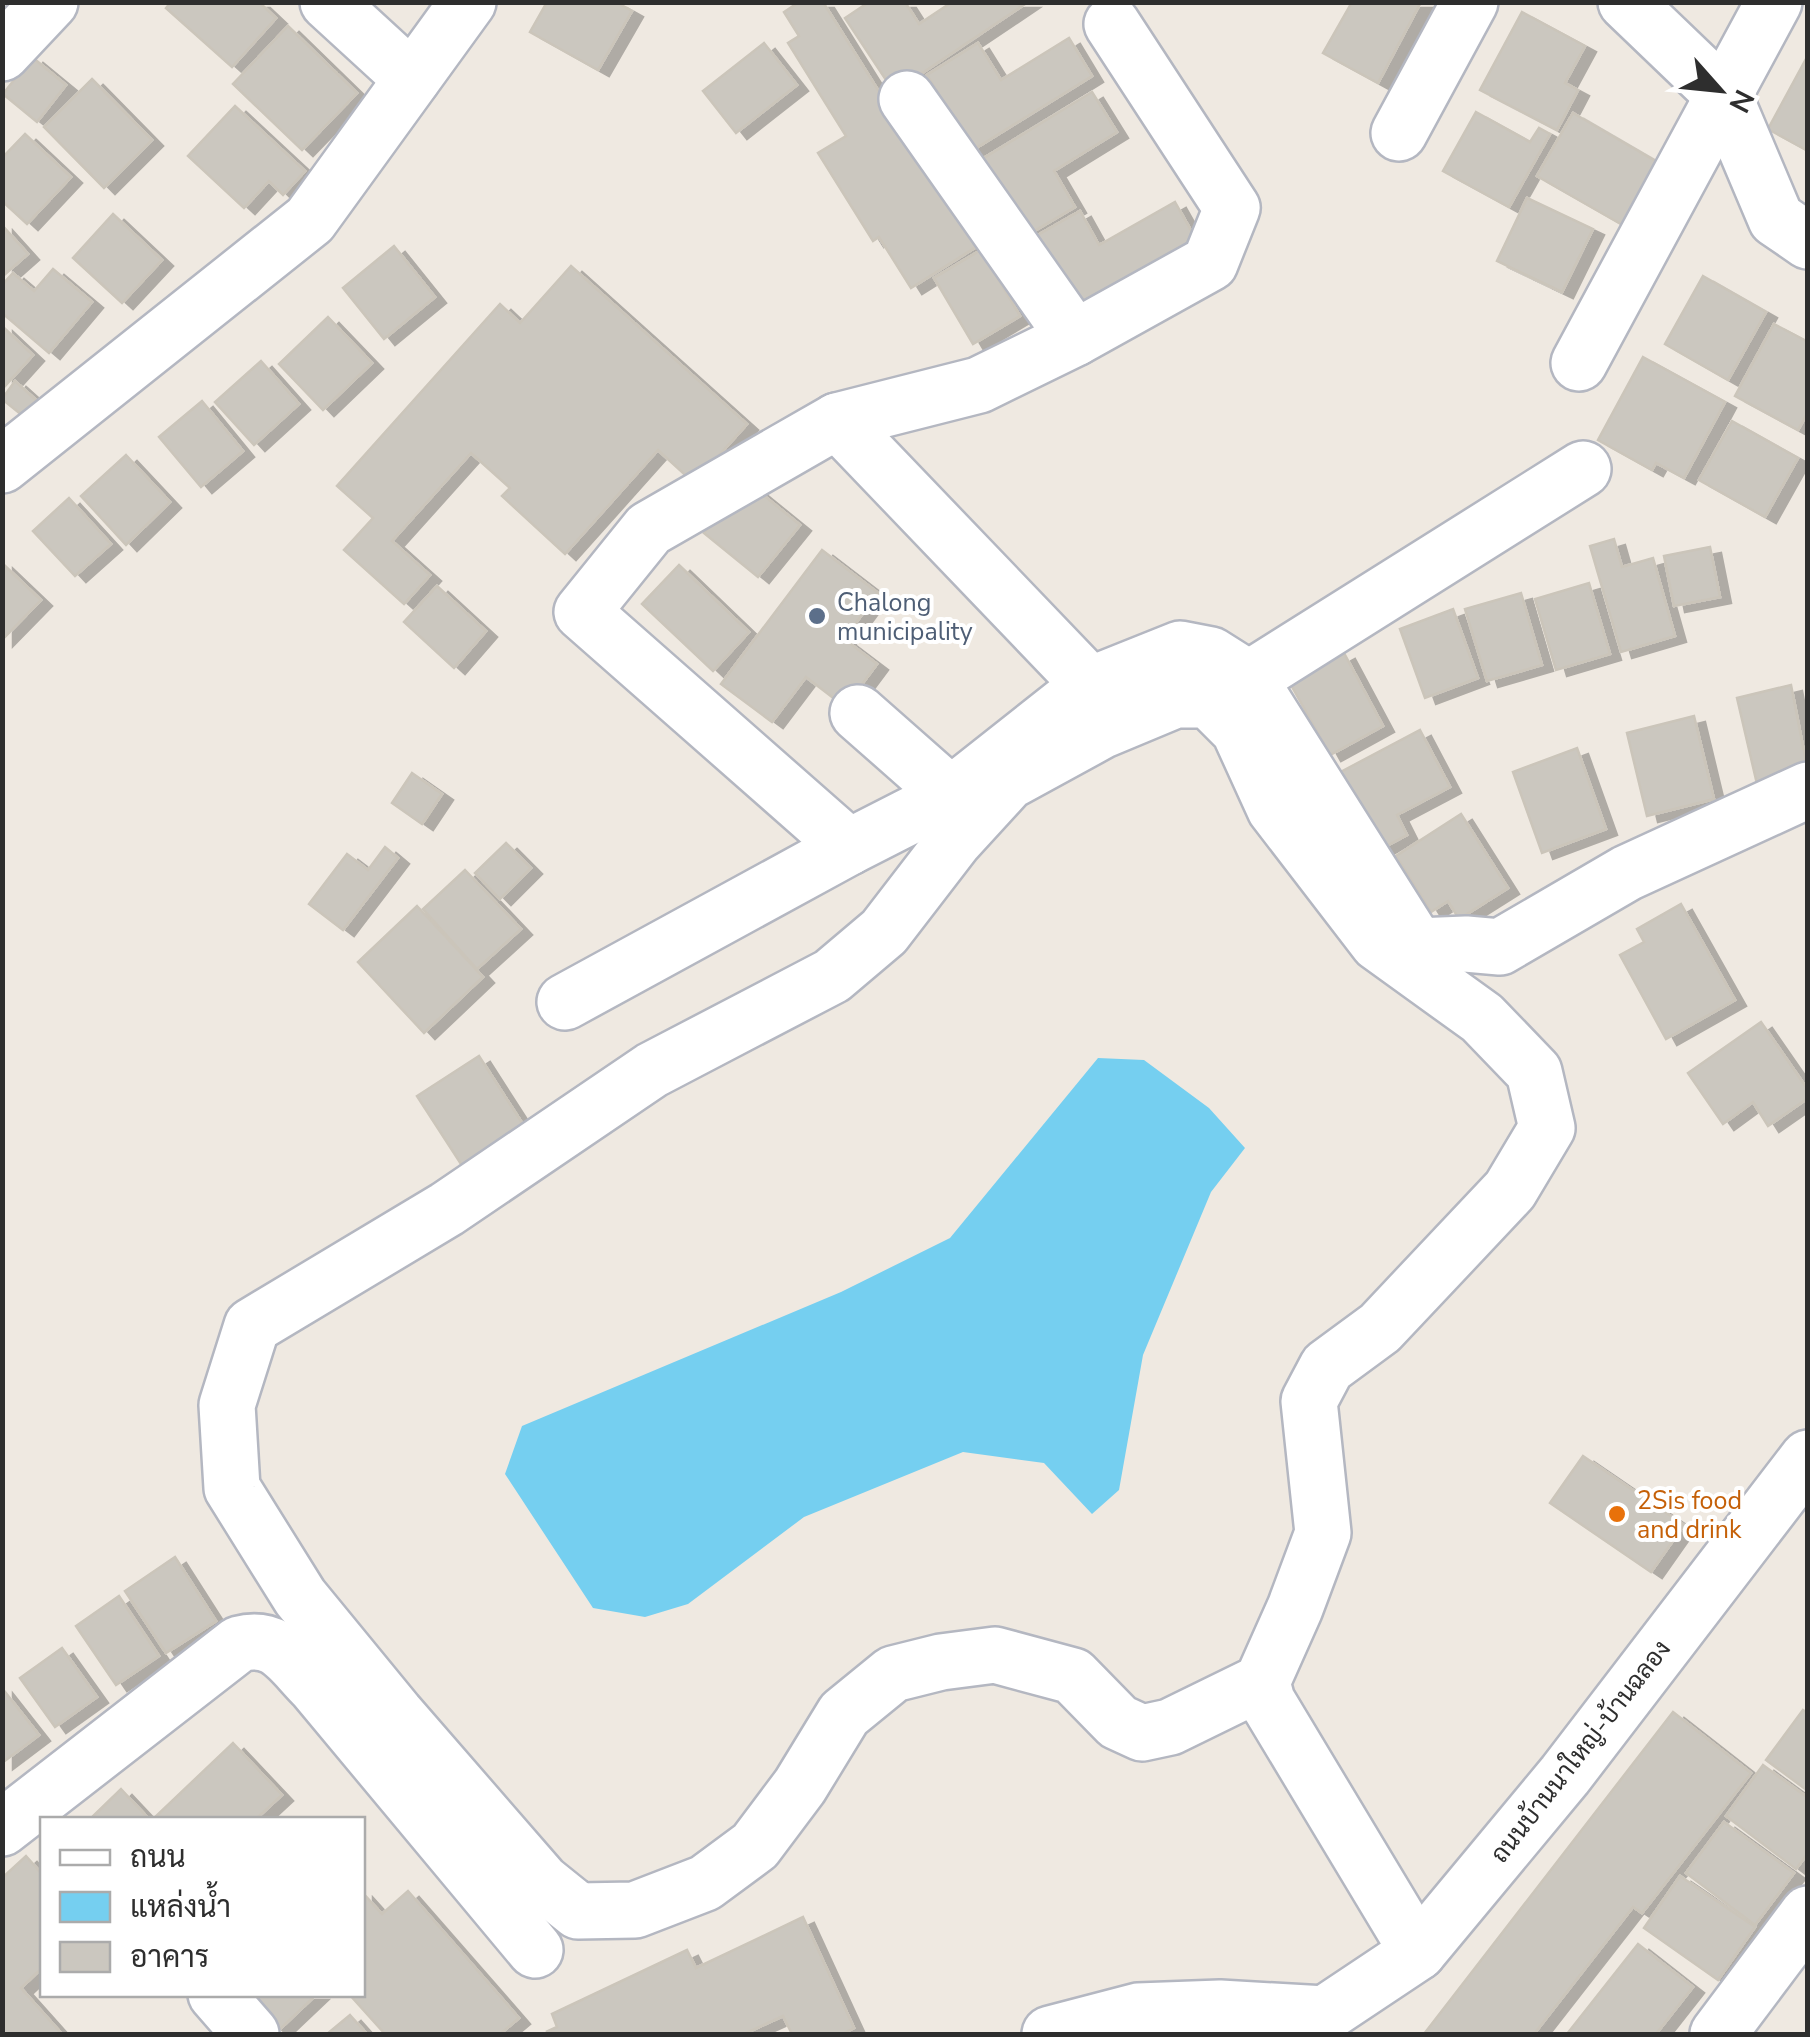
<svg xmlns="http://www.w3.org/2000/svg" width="1810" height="2037" font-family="'Nunito Sans',Sarabun,sans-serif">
	<defs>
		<filter id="shadow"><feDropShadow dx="11" dy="6" stdDeviation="0" flood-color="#0004"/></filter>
	</defs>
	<rect width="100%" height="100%" fill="#efe9e1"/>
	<!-- water -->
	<polygon fill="#75cff0" points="1098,1058 1144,1060 1209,1108 1245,1148 1211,1192 1143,1355 1119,1490 1092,1514 1044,1463 963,1452 804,1517 688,1604 645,1617 593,1608 505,1474 522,1426 841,1292 950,1238"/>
	<!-- building -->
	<g fill="#cbc7bf" stroke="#cbc5ba" stroke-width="2.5" filter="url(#shadow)">
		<polygon points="171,2 259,2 276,18 232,67 166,8"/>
		<polygon points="547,2 616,2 632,11 598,70 530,32"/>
		<polygon points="799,2 823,2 976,247 911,288 879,237 873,241 818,153 846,136 788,43 799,36 784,12"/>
		<polygon points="869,2 905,2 919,24 952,2 1028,2 894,92 845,18"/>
		<polygon points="1352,2 1421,2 1378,83 1323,53"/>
		<polygon points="1522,12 1585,46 1565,83 1578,90 1557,130 1480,90"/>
		<polygon points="288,26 357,93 302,150 233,84"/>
		<polygon points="1069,38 1092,76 973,150 927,75 978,43 1001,80"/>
		<polygon points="764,43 797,85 736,133 703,91"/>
		<polygon points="32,57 66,85 37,122 3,94"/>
		<polygon points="1807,57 1808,58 1808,151 1768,129"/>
		<polygon points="92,79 152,140 104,188 44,127"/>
		<polygon points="1092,92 1117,132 1054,171 1075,207 1024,237 979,161"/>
		<polygon points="235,106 305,171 283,195 269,181 244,208 188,156"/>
		<polygon points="1476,112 1530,142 1539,128 1550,134 1509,207 1443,171"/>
		<polygon points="1573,113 1664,166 1628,228 1537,176"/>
		<polygon points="25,134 71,177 27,224 2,201 2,158"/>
		<polygon points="1527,198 1593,229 1562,292 1497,261"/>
		<polygon points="1175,202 1197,241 1073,313 1031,239 1080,211 1099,245"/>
		<polygon points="113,214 162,260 122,303 73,258"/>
		<polygon points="2,225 28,254 2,277"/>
		<polygon points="394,246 435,297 384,339 343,288"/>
		<polygon points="981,250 1020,316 973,344 934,278"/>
		<polygon points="571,266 747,424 694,483 658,450 565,554 502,496 510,488 471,453 392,541 430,575 404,604 344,550 373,518 337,486 500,304 520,323"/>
		<polygon points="53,269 92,302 49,353 2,313 2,285 13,273 34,291"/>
		<polygon points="1703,276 1766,312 1728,380 1665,344"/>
		<polygon points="328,317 372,363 323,410 279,364"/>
		<polygon points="1774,324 1808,342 1808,412 1798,430 1735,396"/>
		<polygon points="2,326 33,355 5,386 2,384"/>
		<polygon points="1643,357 1725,402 1684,478 1656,463 1652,470 1598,440"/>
		<polygon points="261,361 299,404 254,445 215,402"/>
		<polygon points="15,381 36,400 23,416 2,399"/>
		<polygon points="202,401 243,451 201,487 159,437"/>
		<polygon points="1732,421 1798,458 1765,517 1699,480"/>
		<polygon points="126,455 170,502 126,545 81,496"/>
		<polygon points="746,481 800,525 758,577 704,533"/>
		<polygon points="69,498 111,544 75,576 33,531"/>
		<polygon points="1614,539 1622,567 1653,558 1675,636 1621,652 1590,546"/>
		<polygon points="1710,547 1720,597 1674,606 1664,556"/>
		<polygon points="822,550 878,593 844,639 877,664 845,707 806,677 772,722 721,684"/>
		<polygon points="2,563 41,600 2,640"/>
		<polygon points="679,565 749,632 713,671 642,604"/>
		<polygon points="1589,583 1610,654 1556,670 1535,599"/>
		<polygon points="437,586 486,631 454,668 404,622"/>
		<polygon points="1521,593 1542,665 1487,681 1465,609"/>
		<polygon points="1453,609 1478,678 1425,698 1400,629"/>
		<polygon points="1344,653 1383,726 1330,755 1290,683"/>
		<polygon points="1791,685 1808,772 1757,784 1737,698"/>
		<polygon points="1694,716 1714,799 1647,816 1627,733"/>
		<polygon points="1420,730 1450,787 1397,815 1407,835 1373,853 1333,776"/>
		<polygon points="1577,748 1606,829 1542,853 1513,772"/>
		<polygon points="412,773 442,794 422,824 392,803"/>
		<polygon points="1461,814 1508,888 1459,919 1448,901 1431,912 1396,856"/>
		<polygon points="506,843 531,868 500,899 475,873"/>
		<polygon points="385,847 398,858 343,930 309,904 347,854 368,870"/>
		<polygon points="465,870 521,929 477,969 423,909"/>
		<polygon points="1681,904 1735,1000 1666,1039 1620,955 1644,942 1637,929"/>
		<polygon points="417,906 483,977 424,1033 358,962"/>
		<polygon points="1761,1022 1808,1090 1808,1098 1768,1126 1753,1102 1723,1124 1688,1073"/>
		<polygon points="479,1056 533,1140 472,1181 417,1096"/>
		<polygon points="1583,1456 1684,1525 1651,1572 1550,1503"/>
		<polygon points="175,1557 216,1621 166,1653 125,1591"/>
		<polygon points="119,1596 159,1656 116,1685 76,1626"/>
		<polygon points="62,1648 97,1697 55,1727 20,1678"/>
		<polygon points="2,1688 39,1735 2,1763"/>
		<polygon points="1803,1710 1808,1713 1808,1791 1766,1760"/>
		<polygon points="1673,1712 1751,1773 1642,1913 1633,1907 1534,2034 1424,2034"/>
		<polygon points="233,1743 282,1795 255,1820 152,1820"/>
		<polygon points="1763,1765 1808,1798 1808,1853 1796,1869 1726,1816"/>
		<polygon points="121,1789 150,1820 89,1820"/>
		<polygon points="1724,1822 1794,1873 1755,1925 1686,1873"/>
		<polygon points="26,1856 42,1874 42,1968 21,1988 62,2034 2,2034 2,1878"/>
		<polygon points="1680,1876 1755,1927 1718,1980 1644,1928"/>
		<polygon points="408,1891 519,2018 500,2034 385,2034 349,1994 362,1994 362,1892 382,1914"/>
		<polygon points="803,1917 854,2028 842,2034 792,2034 783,2016 744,2034 546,2032 557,2027 552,2014 687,1950 696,1968"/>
		<polygon points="1638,1944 1693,1987 1656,2034 1567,2034"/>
		<polygon points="243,1994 317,1994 278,2031"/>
		<polygon points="350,2015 367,2034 327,2034"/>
	</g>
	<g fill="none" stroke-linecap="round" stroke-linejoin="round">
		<defs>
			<g id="minor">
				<polyline points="328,2 412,79"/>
				<polyline points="1626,2 1724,96 1776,219 1808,241"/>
				<polyline points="2,53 50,2"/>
				<polyline points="907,99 1075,338"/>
				<polyline points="1399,133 1470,2"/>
				<polyline points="1579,363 1774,2"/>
				<polyline points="837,421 1090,685"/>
				<polyline points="2,465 310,220 468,2"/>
				<polyline points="1249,679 1583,469"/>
				<polyline points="858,713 951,795 1090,685 1180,649 1211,655 1249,679 1417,946 1466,944 1500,947 1627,873 1808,790"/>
				<polyline points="849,847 582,612 649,529 837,421 979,385 1075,338 1210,263 1232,208 1112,24"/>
				<polyline points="565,1002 849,847 951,795"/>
				<polyline points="1262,1682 1170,1727 1142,1733 1118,1722 1073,1676 995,1655 941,1662 893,1674 844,1714 800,1786 755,1846 705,1883 635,1910 578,1911 542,1882 396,1714 300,1597 232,1488 227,1405 252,1326 447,1209 652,1070 832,976 884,932 954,841 1008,782 1103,730 1175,700 1209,700 1239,730 1275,809 1378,943 1482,1018 1534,1072 1547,1128 1510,1190 1380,1328 1327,1367 1309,1401 1323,1533 1295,1608 1262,1682 1267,1701 1418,1952"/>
				<path d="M2 1828 239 1644C277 1634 290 1661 315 1686L535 1950"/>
				<polyline points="216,1994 251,2034"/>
				<polyline points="1325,2014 1418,1952 1565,1775 1808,1458"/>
				<polyline points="1050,2034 1138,2011 1220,2008 1325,2014"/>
				<polyline points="1718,2034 1808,1914"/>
			</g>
		</defs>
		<!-- minor casing -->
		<use href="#minor" stroke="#b4b7c1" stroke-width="60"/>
		<!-- minor -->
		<use href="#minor" stroke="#fff" stroke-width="55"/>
	</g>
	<!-- markers -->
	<circle fill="#5c6f8a" stroke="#fff" stroke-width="4" cx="817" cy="616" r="10"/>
	<circle fill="#e8710a" stroke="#fff" stroke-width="4" cx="1617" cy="1514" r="10"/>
	<g text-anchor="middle" stroke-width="8" stroke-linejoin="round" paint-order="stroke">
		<!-- service labels -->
		<g font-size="25" fill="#4e5e75" stroke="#fff" text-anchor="start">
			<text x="837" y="611">Chalong<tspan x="837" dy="29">municipality</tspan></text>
		</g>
		<!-- food labels -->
		<g font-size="25" fill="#c56008" stroke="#fff" text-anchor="start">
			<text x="1637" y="1509">2Sis food<tspan x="1637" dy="29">and drink</tspan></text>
		</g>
		<!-- street labels -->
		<g font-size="25" fill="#2e2e2e" stroke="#fff">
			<text transform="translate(1580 1751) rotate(-52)" y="9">ถนนบ้านนาใหญ่-บ้านฉลอง</text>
		</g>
	</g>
	<!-- border -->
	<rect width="1810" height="2037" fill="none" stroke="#2e2e2e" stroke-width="10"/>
	<!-- legend -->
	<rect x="40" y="1817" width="325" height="180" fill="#ffffff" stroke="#ababab" stroke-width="2.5"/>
	<rect x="60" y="1850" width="50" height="15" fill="#ffffff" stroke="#ababab" stroke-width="2.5"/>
	<text x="130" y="1867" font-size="30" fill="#2e2e2e">ถนน</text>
	<rect x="60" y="1892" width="50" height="30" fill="#75cff0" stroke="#ababab" stroke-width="2.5"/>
	<text x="130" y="1917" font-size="30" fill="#2e2e2e">แหล่งน้ำ</text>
	<rect x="60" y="1942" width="50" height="30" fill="#cbc7bf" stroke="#ababab" stroke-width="2.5"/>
	<text x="130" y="1967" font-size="30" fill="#2e2e2e">อาคาร</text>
	<!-- north arrow -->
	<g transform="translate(1720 90) rotate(117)" stroke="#ffffff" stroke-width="8" paint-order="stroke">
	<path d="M0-8L18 38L0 25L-18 38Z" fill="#2e2e2e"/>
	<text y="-15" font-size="28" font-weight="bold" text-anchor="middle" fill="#2e2e2e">N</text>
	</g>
</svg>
